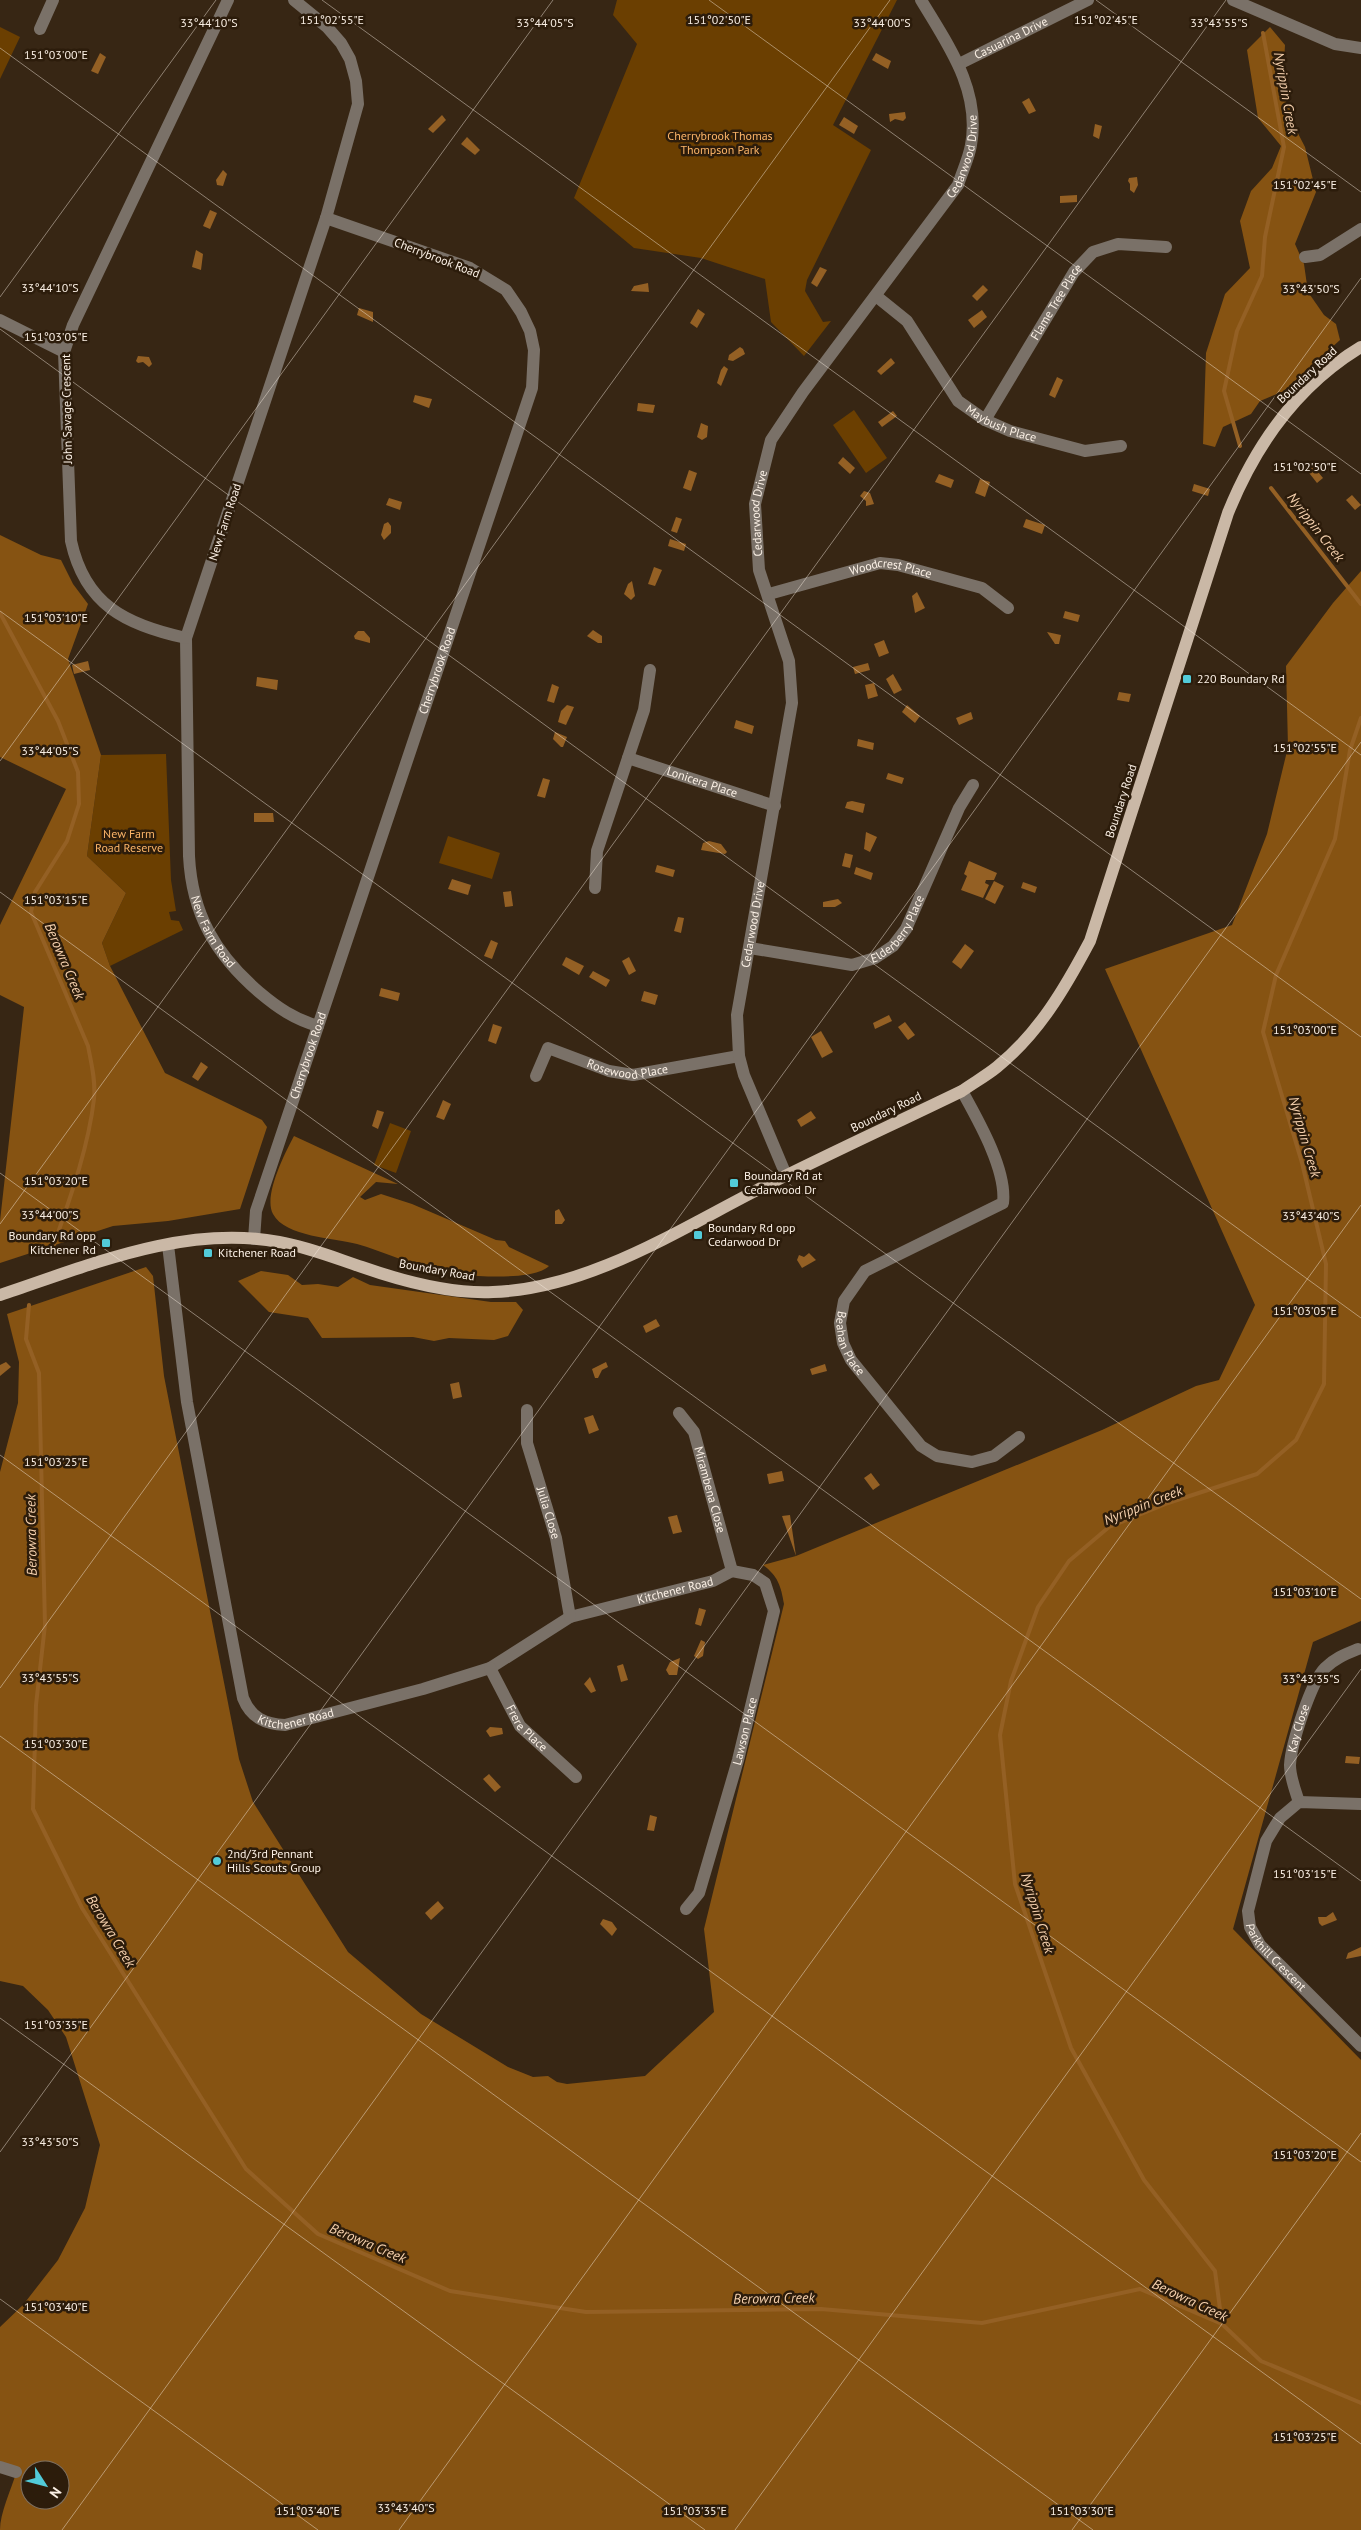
<svg xmlns="http://www.w3.org/2000/svg" width="1361" height="2530" font-family="'PT Sans',sans-serif">
	<rect width="100%" height="100%" fill="#372614"/>
	<!-- green -->
	<g fill="#6b3f01">
		<polygon points="617,0 897,0 833,125 871,150 807,280 805,291 823,322 831,321 804,356 771,322 765,279 701,258 634,248 574,198 637,44 613,15"/>
		<polygon points="0,27 20,37 0,79"/>
		<polygon points="854,410 887,458 866,473 833,425"/>
		<polygon points="166,754 171,880 176,911 169,912 171,920 179,921 183,930 110,966 102,943 126,893 87,856 101,755"/>
		<polygon points="448,836 500,853 492,879 439,863"/>
		<polygon points="390,1123 411,1131 396,1173 374,1165"/>
	</g>
	<!-- forest -->
	<g fill="#865312" fill-rule="evenodd">
		<polygon points="1270,27 1285,45 1283,80 1286,101 1290,107 1290,118 1305,147 1316,192 1295,244 1304,264 1308,292 1324,315 1336,324 1340,340 1284,391 1260,401 1251,414 1223,427 1215,447 1203,444 1206,353 1225,294 1250,268 1240,221 1251,191 1272,168 1281,146 1258,118 1247,50"/>
		<polygon points="0,535 41,555 61,560 73,584 88,604 68,659 101,755 87,856 126,893 102,943 110,966 165,1073 262,1120 267,1127 240,1209 168,1221 113,1226 0,1263 0,1221 24,1007 0,995 0,925 66,789 0,757"/>
		<path d="M1361 571V1621L1313 1642 1233 1929 1361 2060V2530H0C0 2513 11 2490 16 2473L0 2467V2327L23 2305 58 2260 85 2208 100 2145 66 2037 48 2010 23 1986 0 1981V1472L18 1403 19 1362 7 1314 146 1267 153 1276 164 1376 239 1759 253 1802 348 1952 421 2014 508 2067 533 2077 548 2076 557 2082 567 2084 645 2076 714 2012 704 1929 784 1604C781 1586 778 1576 763 1565L796 1556 1102 1430 1196 1386 1219 1380 1255 1305 1105 969 1232 925 1267 834 1288 747 1286 666 1333 603ZM30 2470H60V2500H30Z"/>
		<path d="M294 1136 398 1184 376 1182 360 1197 365 1200 381 1194 412 1204 496 1240 505 1241 509 1247 549 1266C533 1283 451 1276 429 1269 405 1262 382 1251 357 1244 335 1238 285 1237 273 1214 263 1196 285 1153 294 1136Z"/>
		<polygon points="261,1271 288,1275 302,1285 318,1284 338,1287 353,1277 370,1285 491,1302 516,1302 523,1310 508,1336 494,1340 449,1338 434,1341 413,1337 322,1338 308,1318 269,1312 238,1281"/>
	</g>
	<!-- water -->
	<g fill="#946024">
		<polygon points="100,53 106,57 98,74 91,71"/>
		<polygon points="876,53 891,61 888,69 872,60"/>
		<polygon points="1029,98 1036,111 1029,114 1022,102"/>
		<polygon points="905,112 906,118 903,121 895,119 890,122 889,114"/>
		<polygon points="442,115 446,120 433,133 428,129"/>
		<polygon points="844,117 858,126 854,134 839,125"/>
		<polygon points="1095,124 1102,126 1099,139 1093,136"/>
		<polygon points="467,137 480,150 475,155 461,144"/>
		<polygon points="223,170 227,174 223,186 217,185 216,180"/>
		<polygon points="1137,177 1138,185 1134,193 1130,190 1130,184 1128,181 1129,178"/>
		<polygon points="1077,195 1077,202 1060,203 1060,196"/>
		<polygon points="210,210 217,213 210,229 203,226"/>
		<polygon points="196,250 203,254 201,270 192,267"/>
		<polygon points="820,267 827,270 817,287 811,283"/>
		<polygon points="648,283 649,292 631,291 634,286"/>
		<polygon points="983,285 988,290 977,301 972,296"/>
		<polygon points="359,308 373,312 373,322 357,315"/>
		<polygon points="698,309 705,314 697,328 690,323"/>
		<polygon points="982,310 987,317 974,328 968,320"/>
		<polygon points="740,347 743,349 745,354 733,361 728,360 729,355"/>
		<polygon points="138,356 149,357 152,364 149,367 143,362 138,363 136,361"/>
		<polygon points="891,358 895,363 881,375 877,371"/>
		<polygon points="724,366 728,369 721,386 717,383 721,370"/>
		<polygon points="1057,377 1063,380 1055,398 1049,395"/>
		<polygon points="415,395 432,399 429,408 413,402"/>
		<polygon points="638,403 655,405 653,413 637,411"/>
		<polygon points="893,411 897,416 882,427 878,422"/>
		<polygon points="701,423 708,426 707,437 702,440 697,437"/>
		<polygon points="843,457 855,468 850,474 838,463"/>
		<polygon points="1314,467 1323,478 1317,483 1306,469"/>
		<polygon points="689,470 697,473 691,491 683,488"/>
		<polygon points="939,474 954,480 951,488 935,482"/>
		<polygon points="980,479 990,482 985,497 975,493"/>
		<polygon points="1194,484 1210,489 1208,496 1192,491"/>
		<polygon points="864,491 870,493 874,504 866,506 866,501 860,496"/>
		<polygon points="1352,495 1361,505 1355,510 1346,500"/>
		<polygon points="389,498 402,502 400,510 386,505"/>
		<polygon points="676,517 682,519 677,533 671,531"/>
		<polygon points="1026,519 1045,525 1042,534 1023,527"/>
		<polygon points="388,522 391,526 391,533 384,540 381,535 384,524"/>
		<polygon points="670,539 686,544 684,551 668,546"/>
		<polygon points="654,567 662,570 655,586 648,584"/>
		<polygon points="632,581 635,596 631,600 624,594 628,584"/>
		<polygon points="917,592 925,608 915,613 912,596"/>
		<polygon points="1065,611 1080,615 1078,622 1063,618"/>
		<polygon points="593,630 602,636 602,643 598,643 587,636"/>
		<polygon points="358,631 364,631 370,638 370,643 355,639 354,636"/>
		<polygon points="1047,632 1061,635 1059,644 1055,644"/>
		<polygon points="884,640 889,653 879,657 874,644"/>
		<polygon points="88,661 90,670 74,674 72,665"/>
		<polygon points="868,663 870,670 855,674 853,667"/>
		<polygon points="893,674 902,690 894,694 886,679"/>
		<polygon points="257,677 278,680 277,690 256,686"/>
		<polygon points="874,683 878,696 868,699 865,685"/>
		<polygon points="552,684 559,687 554,703 547,701"/>
		<polygon points="1119,692 1131,694 1129,702 1117,700"/>
		<polygon points="567,705 574,707 566,725 558,722 561,711"/>
		<polygon points="907,705 920,716 915,723 902,712"/>
		<polygon points="971,712 973,719 959,725 956,718"/>
		<polygon points="736,720 754,726 752,734 734,728"/>
		<polygon points="555,732 567,737 563,747 561,747 553,739"/>
		<polygon points="858,739 874,743 873,750 857,746"/>
		<polygon points="888,773 904,778 902,784 886,779"/>
		<polygon points="543,778 550,780 545,798 537,796"/>
		<polygon points="852,801 865,804 863,813 845,808 847,802"/>
		<polygon points="254,813 273,813 274,822 254,822"/>
		<polygon points="866,832 877,837 870,852 864,849"/>
		<polygon points="709,841 721,844 727,852 725,854 701,850 703,843"/>
		<polygon points="845,853 853,855 850,868 842,866"/>
		<polygon points="969,861 997,873 994,880 986,880 985,883 989,885 983,898 961,890 967,876 964,874"/>
		<polygon points="657,865 675,870 673,877 655,872"/>
		<polygon points="856,867 873,873 871,880 854,874"/>
		<polygon points="452,879 471,885 468,895 448,889"/>
		<polygon points="994,881 1004,886 995,904 985,899"/>
		<polygon points="1023,882 1037,887 1035,893 1021,888"/>
		<polygon points="511,891 513,906 505,907 503,892"/>
		<polygon points="838,899 842,903 835,907 823,907 823,902"/>
		<polygon points="678,917 684,918 681,933 674,931"/>
		<polygon points="491,940 498,943 492,959 484,956"/>
		<polygon points="965,944 974,951 961,969 952,962"/>
		<polygon points="566,957 584,966 579,975 562,965"/>
		<polygon points="629,957 636,971 629,975 622,961"/>
		<polygon points="593,971 610,980 606,987 589,977"/>
		<polygon points="381,988 400,993 398,1001 379,996"/>
		<polygon points="644,991 658,995 655,1005 641,1001"/>
		<polygon points="889,1015 892,1021 875,1029 873,1023"/>
		<polygon points="905,1022 915,1035 908,1040 898,1027"/>
		<polygon points="493,1024 502,1027 496,1044 488,1041"/>
		<polygon points="821,1031 833,1052 822,1058 811,1037"/>
		<polygon points="201,1062 208,1067 198,1081 192,1077"/>
		<polygon points="443,1100 451,1104 444,1120 436,1117"/>
		<polygon points="377,1110 384,1112 378,1129 372,1126"/>
		<polygon points="811,1111 816,1118 801,1127 797,1120"/>
		<polygon points="559,1209 565,1220 562,1224 555,1224 555,1211"/>
		<polygon points="809,1253 816,1260 802,1268 797,1260 799,1255 804,1257"/>
		<polygon points="656,1319 660,1326 646,1333 643,1326"/>
		<polygon points="6,1362 11,1367 0,1376 0,1365"/>
		<polygon points="606,1362 608,1367 602,1370 598,1378 595,1378 592,1369"/>
		<polygon points="825,1364 827,1371 812,1375 810,1369"/>
		<polygon points="459,1382 462,1397 453,1399 450,1384"/>
		<polygon points="593,1415 599,1430 589,1434 584,1418"/>
		<polygon points="782,1471 784,1481 769,1484 767,1474"/>
		<polygon points="871,1473 880,1485 873,1490 864,1478"/>
		<polygon points="677,1515 682,1532 673,1534 668,1517"/>
		<polygon points="790,1515 796,1556 782,1516"/>
		<polygon points="699,1608 706,1610 701,1626 695,1624"/>
		<polygon points="701,1640 705,1642 703,1656 698,1659 694,1656"/>
		<polygon points="680,1658 677,1675 669,1675 666,1670 670,1662"/>
		<polygon points="623,1664 628,1680 621,1682 617,1666"/>
		<polygon points="590,1677 596,1691 591,1693 584,1684"/>
		<polygon points="490,1727 502,1728 503,1734 490,1737 486,1731"/>
		<polygon points="1346,1756 1360,1757 1359,1764 1345,1763"/>
		<polygon points="489,1774 501,1787 495,1792 483,1779"/>
		<polygon points="650,1815 657,1817 654,1831 647,1830"/>
		<polygon points="438,1901 444,1908 431,1920 425,1913"/>
		<polygon points="1333,1912 1337,1920 1322,1926 1319,1923 1318,1917 1326,1917"/>
		<polygon points="603,1919 612,1922 617,1929 612,1936 600,1924"/>
		<polygon points="1361,1947 1361,1956 1346,1959 1348,1953"/>
	</g>
	<g fill="none" stroke-linecap="round" stroke-linejoin="round">
		<!-- stream -->
		<g stroke="#946024" stroke-width="4">
			<polyline points="1240,446 1224,391 1237,331 1262,276 1265,237 1284,147 1263,33"/>
			<polyline points="1271,488 1361,604"/>
			<path d="M0 613 58 721 78 772 79 804 67 841 35 892 31 912 88 1046C91 1062 96 1081 94 1099 88 1150 69 1201 52 1250"/>
			<polyline points="29,1305 26,1339 39,1373 45,1625 36,1705 33,1809 82,1908 246,2169 318,2234 450,2291 586,2312 821,2309 982,2323 1140,2289 1222,2324 1261,2361 1361,2403"/>
			<polyline points="1222,2324 1215,2271 1144,2180 1071,2048 1015,1884 1000,1735 1011,1681 1038,1607 1069,1561 1109,1527 1168,1503 1257,1474 1296,1440 1324,1384 1326,1264 1302,1163 1263,1032 1276,975 1335,839 1350,750 1361,718"/>
		</g>
		<!-- minor -->
		<g stroke="#7a7168" stroke-width="12">
			<path id="s1" d="M294 0 327 27 341 43 350 59 356 81 358 104 326 218 186 638 189 856C192 914 215 954 259 992 278 1008 294 1019 318 1026"/>
			<polyline points="1233,0 1335,44 1361,48"/>
			<polyline points="40,29 53,0"/>
			<path id="s2" d="M959 64 1088 0"/>
			<polyline points="1305,257 1320,255 1361,229"/>
			<path id="s3" d="M876 296 907 321 958 401 985 420 1010 431 1085 451 1121 446"/>
			<polyline points="0,320 64,352"/>
			<path id="s4" d="M985 420 1074 272 1093 252 1118 244 1166 247"/>
			<path id="s5" d="M769 594 880 563 898 565 982 588 1008 608"/>
			<path d="M186 638C126 625 85 605 71 541L64 352 73 325 228 0"/>
			<path id="s6" d="M628 758 775 806"/>
			<polyline points="595,888 597,851 644,710 650,670"/>
			<path id="s7" d="M750 948 852 965 875 958 893 946 906 929 959 808 973 785"/>
			<path id="s8" d="M536 1076 548 1048 609 1071 633 1075 739 1056"/>
			<path id="s9" d="M962 1091C978 1120 1007 1170 1003 1203L865 1271 844 1301 840 1323 843 1343 851 1360 921 1446 937 1456 972 1462 994 1456 1019 1437"/>
			<path id="s10" d="M786 1175 744 1075 739 1056 737 1015 792 703 789 661 759 570 755 504 771 440 803 392 958 185C962 172 969 158 971 145 981 90 948 45 921 0"/>
			<path id="s11" d="M254 1239 256 1211 532 388 534 350 530 331 521 312 506 290 470 268 326 218"/>
			<path id="s12" d="M168 1245 187 1402 243 1698C251 1718 265 1724 285 1725L423 1689 490 1668 570 1617 713 1581 732 1571"/>
			<path id="s13" d="M527 1410V1443L556 1538 570 1617"/>
			<path id="s14" d="M679 1413 694 1432 732 1571"/>
			<path id="s15" d="M490 1668 520 1726 576 1777"/>
			<path id="s16" d="M1299 1802C1295 1790 1290 1777 1290 1765 1291 1744 1311 1682 1325 1668 1335 1658 1346 1654 1358 1649"/>
			<path id="s17" d="M1361 1804 1299 1802 1280 1818 1266 1841 1248 1911 1250 1927 1260 1945 1361 2046"/>
			<path id="s18" d="M686 1909 699 1893 738 1760 774 1611 765 1583 753 1575 732 1571"/>
			<polyline points="0,2467 16,2472"/>
		</g>
		<!-- major -->
		<path stroke="#cab8a6" stroke-width="12" d="M0 1295C88 1266 184 1224 279 1242 308 1247 335 1258 362 1267 402 1281 451 1294 493 1292 587 1289 677 1231 759 1189 826 1155 894 1124 962 1091 973 1083 986 1076 997 1067 1039 1033 1065 988 1090 941L1228 513C1255 446 1298 385 1361 347"/>
	</g>
	<!-- ticks -->
	<path fill="none" stroke="#fbf0e5" stroke-width="1" stroke-opacity="0.45" d="M322 0 1361 755M709 0 1361 474M1096 0 1361 192M0 48 1361 1037M0 297 216 0M0 329 1361 1318M0 611 1361 1599M0 761 553 0M0 892 1361 1881M0 1173 1361 2162M0 1224 890 0M0 1455 1361 2444M0 1688 1226 0M0 1736 1093 2530M0 2018 705 2530M0 2152 1361 278M0 2299 318 2530M62 2530 1361 742M399 2530 1361 1205M735 2530 1361 1669M1072 2530 1361 2133"/>
	<!-- markers -->
	<g fill="#52cbd9" stroke="#2c1c0b" stroke-width="2">
		<rect x="1182" y="674" width="10" height="10" rx="2.5"/>
		<rect x="729" y="1178" width="10" height="10" rx="2.5"/>
		<rect x="693" y="1230" width="10" height="10" rx="2.5"/>
		<rect x="101" y="1238" width="10" height="10" rx="2.5"/>
		<rect x="203" y="1248" width="10" height="10" rx="2.5"/>
		<circle cx="217" cy="1861" r="5"/>
	</g>
	<g text-anchor="middle" stroke-width="5" stroke-linejoin="round" paint-order="stroke">
		<!-- street labels -->
		<g font-size="12" fill="#fbf0e5" stroke="#2c1c0b">
			<text dy="4" stroke="none"><textPath href="#s2" startOffset="58">Casuarina Drive</textPath></text>
			<text dy="4" stroke="none"><textPath href="#s10" startOffset="1101">Cedarwood Drive</textPath></text>
			<text transform="translate(437 258) rotate(21)" y="4">Cherrybrook Road</text>
			<text dy="4" stroke="none"><textPath href="#s4" startOffset="138">Flame Tree Place</textPath></text>
			<text transform="translate(1307 375) rotate(-43)" y="4">Boundary Road</text>
			<text transform="translate(67 409) rotate(-91)" y="4">John Savage Crescent</text>
			<text dy="4" stroke="none"><textPath href="#s3" startOffset="184">Maybush Place</textPath></text>
			<text dy="4" stroke="none"><textPath href="#s10" startOffset="681">Cedarwood Drive</textPath></text>
			<text transform="translate(225 522) rotate(-72)" y="4">New Farm Road</text>
			<text dy="4" stroke="none"><textPath href="#s5" startOffset="126">Woodcrest Place</textPath></text>
			<text dy="4" stroke="none"><textPath href="#s11" startOffset="598">Cherrybrook Road</textPath></text>
			<text dy="4" stroke="none"><textPath href="#s6" startOffset="78">Lonicera Place</textPath></text>
			<text transform="translate(1121 801) rotate(-72)" y="4">Boundary Road</text>
			<text dy="4" stroke="none"><textPath href="#s10" startOffset="261">Cedarwood Drive</textPath></text>
			<text dy="4" stroke="none"><textPath href="#s7" startOffset="165">Elderberry Place</textPath></text>
			<text dy="4" stroke="none"><textPath href="#s1" startOffset="988">New Farm Road</textPath></text>
			<text dy="4" stroke="none"><textPath href="#s11" startOffset="192">Cherrybrook Road</textPath></text>
			<text dy="4" stroke="none"><textPath href="#s8" startOffset="114">Rosewood Place</textPath></text>
			<text transform="translate(886 1112) rotate(-26)" y="4">Boundary Road</text>
			<text transform="translate(437 1270) rotate(10)" y="4">Boundary Road</text>
			<text dy="4" stroke="none"><textPath href="#s9" startOffset="356">Beahan Place</textPath></text>
			<text dy="4" stroke="none"><textPath href="#s14" startOffset="84">Mirambena Close</textPath></text>
			<text dy="4" stroke="none"><textPath href="#s13" startOffset="106">Julia Close</textPath></text>
			<text dy="4" stroke="none"><textPath href="#s12" startOffset="929">Kitchener Road</textPath></text>
			<text dy="4" stroke="none"><textPath href="#s12" startOffset="524">Kitchener Road</textPath></text>
			<text dy="4" stroke="none"><textPath href="#s15" startOffset="71">Frere Place</textPath></text>
			<text dy="4" stroke="none"><textPath href="#s16" startOffset="76">Kay Close</textPath></text>
			<text dy="4" stroke="none"><textPath href="#s18" startOffset="189">Lawson Place</textPath></text>
			<text dy="4" stroke="none"><textPath href="#s17" startOffset="242">Parkhill Crescent</textPath></text>
		</g>
		<!-- park labels -->
		<g font-size="12" fill="#fbb468" stroke="#2c1c0b">
			<text x="720" y="140">Cherrybrook Thomas<tspan x="720" dy="14">Thompson Park</tspan></text>
			<text x="129" y="838">New Farm<tspan x="129" dy="14">Road Reserve</tspan></text>
		</g>
		<!-- poi labels -->
		<g font-size="12" fill="#fbf0e5" stroke="#2c1c0b" text-anchor="start">
			<text x="1197" y="683">220 Boundary Rd</text>
			<text x="744" y="1180">Boundary Rd at<tspan x="744" dy="14">Cedarwood Dr</tspan></text>
			<text x="708" y="1232">Boundary Rd opp<tspan x="708" dy="14">Cedarwood Dr</tspan></text>
			<text x="96" y="1240" text-anchor="end">Boundary Rd opp<tspan x="96" dy="14">Kitchener Rd</tspan></text>
			<text x="218" y="1257">Kitchener Road</text>
			<text x="227" y="1858">2nd/3rd Pennant<tspan x="227" dy="14">Hills Scouts Group</tspan></text>
		</g>
		<!-- water labels -->
		<g font-size="14" font-style="italic" fill="#f6d1ae" stroke="#2c1c0b">
			<text transform="translate(1286 93) rotate(80)" y="5">Nyrippin Creek</text>
			<text transform="translate(1316 527) rotate(52)" y="5">Nyrippin Creek</text>
			<text transform="translate(65 961) rotate(67)" y="5">Berowra Creek</text>
			<text transform="translate(1305 1137) rotate(74)" y="5">Nyrippin Creek</text>
			<text transform="translate(1143 1505) rotate(-22)" y="5">Nyrippin Creek</text>
			<text transform="translate(31 1535) rotate(-91)" y="5">Berowra Creek</text>
			<text transform="translate(1038 1913) rotate(73)" y="5">Nyrippin Creek</text>
			<text transform="translate(111 1931) rotate(59)" y="5">Berowra Creek</text>
			<text transform="translate(368 2243) rotate(23)" y="5">Berowra Creek</text>
			<text transform="translate(774 2298) rotate(-1)" y="5">Berowra Creek</text>
			<text transform="translate(1190 2300) rotate(25)" y="5">Berowra Creek</text>
		</g>
	</g>
	<g font-size="12" text-anchor="middle" fill="#fbf0e5" stroke="#2c1c0b" stroke-width="5" stroke-linejoin="round" paint-order="stroke">
		<text x="719" y="24">151°02'50"E</text>
		<text x="1106" y="24">151°02'45"E</text>
		<text x="332" y="24">151°02'55"E</text>
		<text x="882" y="27">33°44'00"S</text>
		<text x="1219" y="27">33°43'55"S</text>
		<text x="209" y="27">33°44'10"S</text>
		<text x="545" y="27">33°44'05"S</text>
		<text x="56" y="59">151°03'00"E</text>
		<text x="1305" y="189">151°02'45"E</text>
		<text x="50" y="292">33°44'10"S</text>
		<text x="1311" y="293">33°43'50"S</text>
		<text x="56" y="341">151°03'05"E</text>
		<text x="1305" y="471">151°02'50"E</text>
		<text x="56" y="622">151°03'10"E</text>
		<text x="1305" y="752">151°02'55"E</text>
		<text x="50" y="755">33°44'05"S</text>
		<text x="56" y="904">151°03'15"E</text>
		<text x="1305" y="1034">151°03'00"E</text>
		<text x="56" y="1185">151°03'20"E</text>
		<text x="50" y="1219">33°44'00"S</text>
		<text x="1311" y="1220">33°43'40"S</text>
		<text x="1305" y="1315">151°03'05"E</text>
		<text x="56" y="1466">151°03'25"E</text>
		<text x="1305" y="1596">151°03'10"E</text>
		<text x="50" y="1682">33°43'55"S</text>
		<text x="1311" y="1683">33°43'35"S</text>
		<text x="56" y="1748">151°03'30"E</text>
		<text x="1305" y="1878">151°03'15"E</text>
		<text x="56" y="2029">151°03'35"E</text>
		<text x="50" y="2146">33°43'50"S</text>
		<text x="1305" y="2159">151°03'20"E</text>
		<text x="56" y="2311">151°03'40"E</text>
		<text x="1305" y="2441">151°03'25"E</text>
		<text x="406" y="2512">33°43'40"S</text>
		<text x="308" y="2515">151°03'40"E</text>
		<text x="695" y="2515">151°03'35"E</text>
		<text x="1082" y="2515">151°03'30"E</text>
	</g>
	<!-- north arrow -->
	<g transform="translate(45 2485) rotate(126)"><circle r="24" fill="#2c1c0b" stroke="#7f7162"/>
	<path d="M0-4L9 19L0 12L-9 19Z" fill="#52cbd9"/>
	<text y="-8" font-size="14" font-weight="bold" text-anchor="middle" fill="#fbf0e5">N</text>
	</g>
</svg>
